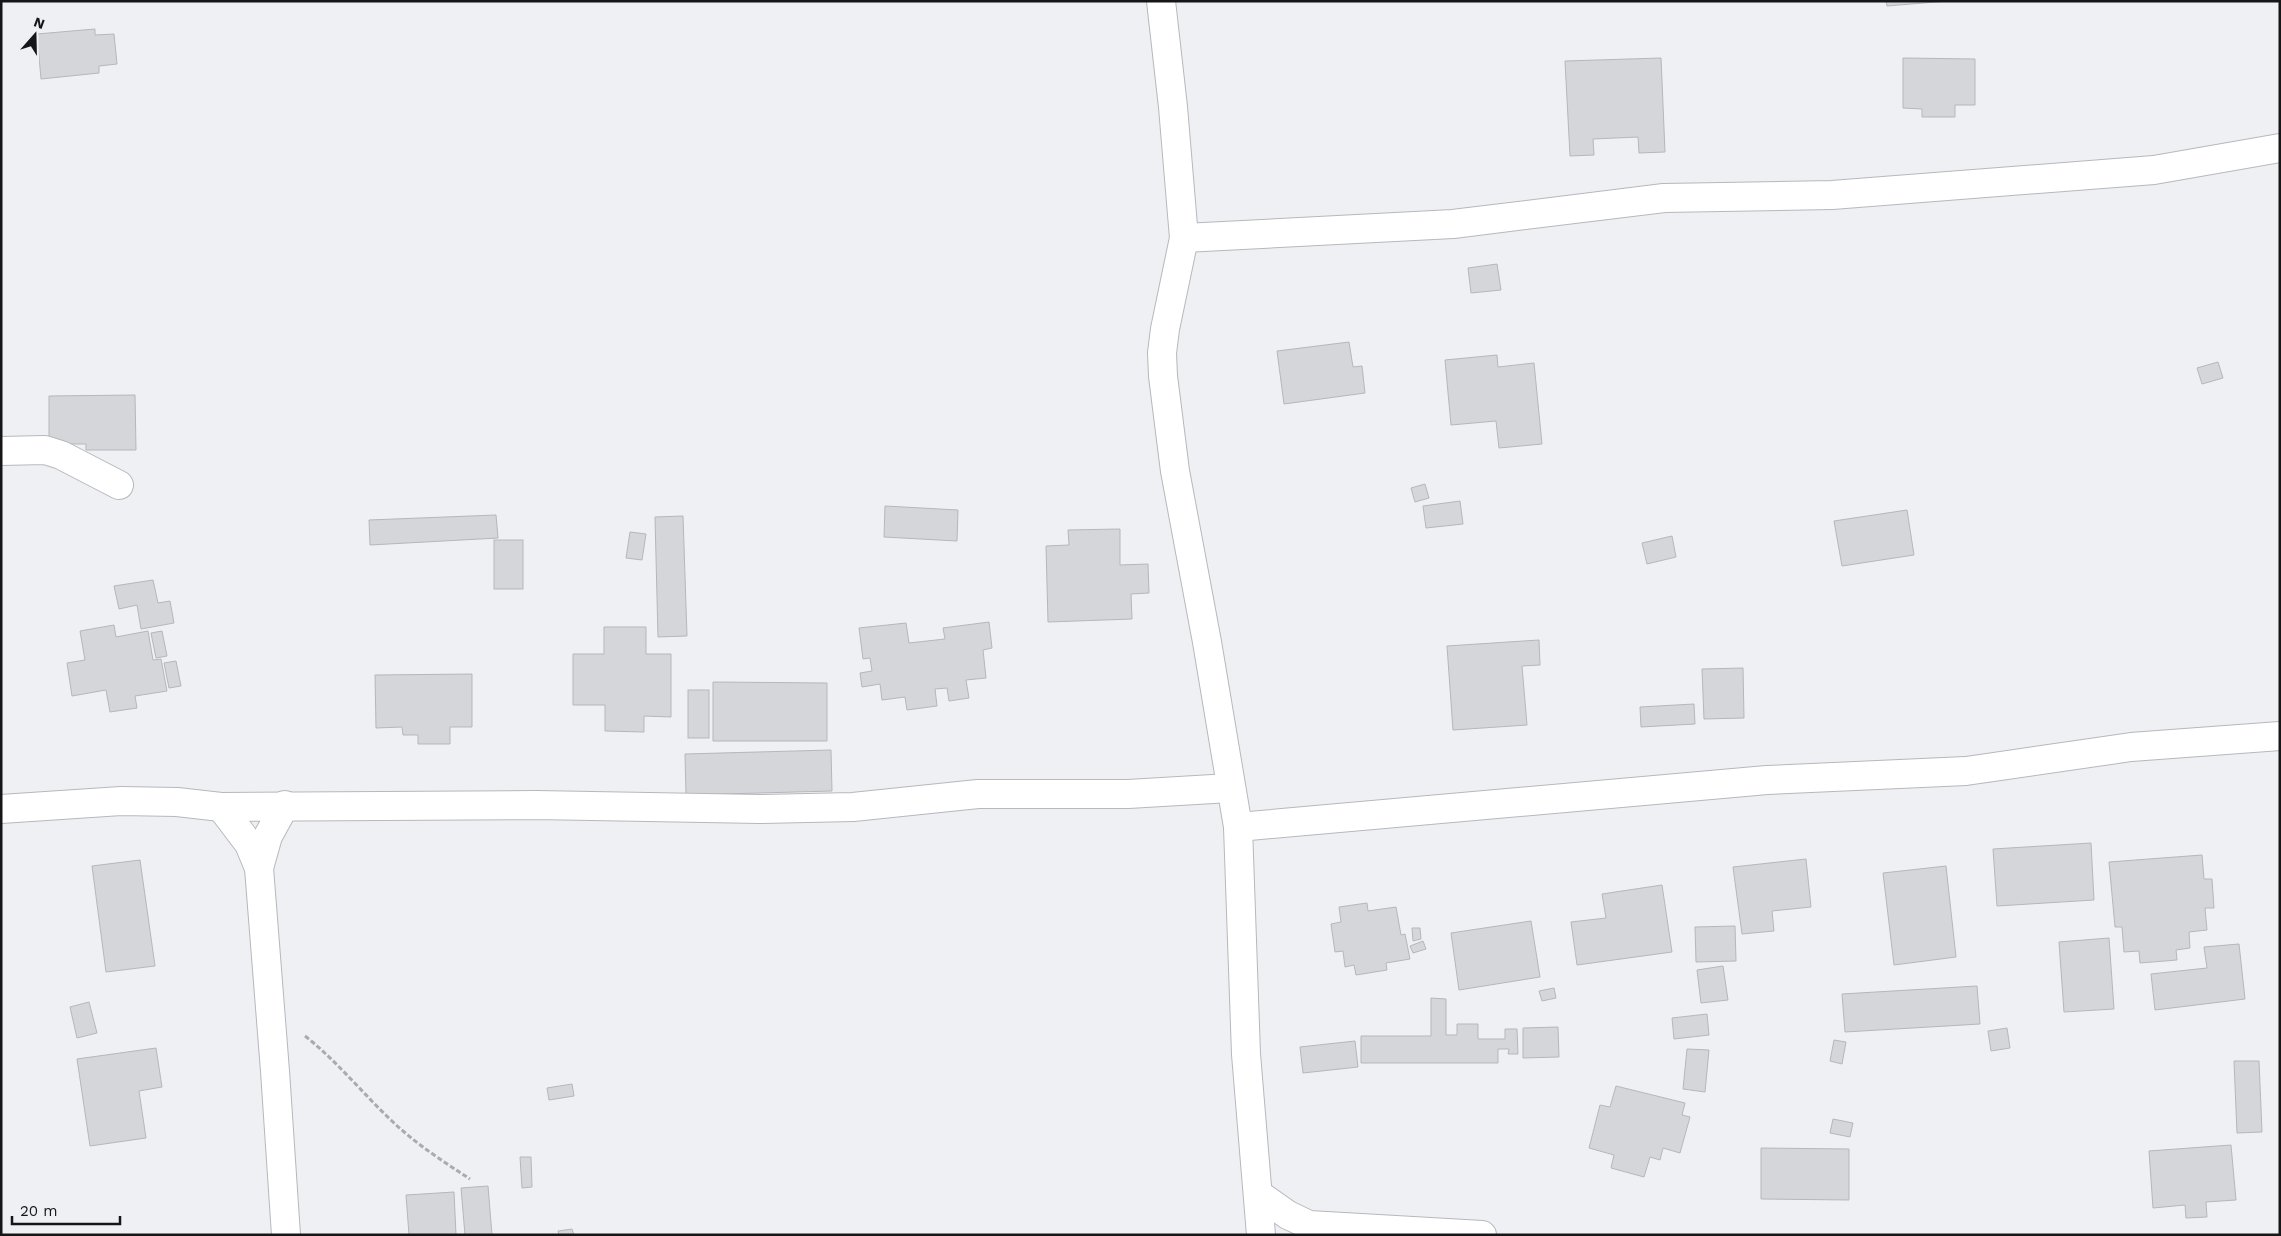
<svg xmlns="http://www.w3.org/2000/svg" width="2281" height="1236" font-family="'Work Sans',sans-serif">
	<rect width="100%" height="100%" fill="#eef0f4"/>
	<!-- building -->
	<g fill="#d4d6da" stroke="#b5b7bb">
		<polygon points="1886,1 1947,1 1887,6"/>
		<polygon points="95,29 95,35 114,34 117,64 99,66 99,73 41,79 37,34"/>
		<polygon points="1661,58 1665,152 1639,153 1638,137 1593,139 1594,155 1570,156 1565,61"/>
		<polygon points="1903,58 1975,59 1975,105 1955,105 1955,117 1922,117 1922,109 1903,108"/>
		<polygon points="1497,264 1501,290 1471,293 1468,268"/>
		<polygon points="1349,342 1353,367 1362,366 1365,393 1284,404 1277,351"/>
		<polygon points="1497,355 1498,367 1534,363 1542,444 1499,448 1496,421 1451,425 1445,360"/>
		<polygon points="2218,362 2223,378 2202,384 2197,368"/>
		<polygon points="135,395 136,450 86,450 86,444 49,444 49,396"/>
		<polygon points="1425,484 1429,498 1415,502 1411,488"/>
		<polygon points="1460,501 1463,524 1426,528 1423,506"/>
		<polygon points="885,506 958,510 957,541 884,537"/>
		<polygon points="1907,510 1914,555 1842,566 1834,521"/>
		<polygon points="496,515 498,538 370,545 369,520"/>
		<polygon points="683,516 687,636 658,637 655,517"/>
		<polygon points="1120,529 1120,565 1148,564 1149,593 1131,594 1132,619 1048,622 1046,546 1069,545 1068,530"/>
		<polygon points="630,532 646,534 642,560 626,558"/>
		<polygon points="1672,536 1676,557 1647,564 1642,543"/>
		<rect x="494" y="540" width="29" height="49"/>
		<polygon points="153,580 158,603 170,601 174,623 141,629 137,605 119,609 114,586"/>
		<polygon points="989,622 992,648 983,650 986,678 966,680 969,698 949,701 947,688 935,689 937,706 907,710 905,697 882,700 880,684 862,687 860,673 872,671 870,658 863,659 859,628 906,623 909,643 945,639 943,628"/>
		<polygon points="114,625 116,637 148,631 153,660 161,659 167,691 135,696 137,708 110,712 106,690 72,696 67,663 85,660 80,631"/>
		<polygon points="604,627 646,627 646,654 671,654 671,717 644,716 644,732 605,731 605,705 573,705 573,654 604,654"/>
		<polygon points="162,631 167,656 156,658 151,633"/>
		<polygon points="1539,640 1540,665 1522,666 1527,725 1453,730 1447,646"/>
		<polygon points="176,661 181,686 169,688 164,663"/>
		<polygon points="1743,668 1744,718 1704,719 1702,669"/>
		<polygon points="472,674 472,727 450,727 450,744 418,744 418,735 403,735 402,727 376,728 375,675"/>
		<polygon points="713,682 827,683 827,741 713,741"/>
		<rect x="688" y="690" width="21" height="48"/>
		<polygon points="1694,704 1695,724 1641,727 1640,707"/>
		<polygon points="831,750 832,791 686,795 685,754"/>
		<polygon points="2091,843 2094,900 1997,906 1993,849"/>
		<polygon points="2202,855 2204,879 2212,879 2214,908 2205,908 2207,930 2189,932 2190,948 2176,950 2177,960 2140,963 2139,951 2124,952 2122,927 2115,927 2109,862"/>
		<polygon points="1806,859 1811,907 1772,911 1774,931 1742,934 1733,867"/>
		<polygon points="140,860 155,966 106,972 92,866"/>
		<polygon points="1946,866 1956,957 1894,965 1883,873"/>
		<polygon points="1662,885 1672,952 1577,965 1571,922 1606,918 1602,894"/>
		<polygon points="1367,903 1368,911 1396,907 1401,935 1405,934 1410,959 1386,963 1387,970 1356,975 1354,965 1345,967 1343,951 1335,952 1331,924 1341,922 1339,907"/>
		<polygon points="1531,921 1540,977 1459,990 1451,933"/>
		<polygon points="1735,926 1736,961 1696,962 1695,927"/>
		<polygon points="1412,928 1420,928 1421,939 1413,941"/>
		<polygon points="2109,938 2114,1009 2064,1012 2059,942"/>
		<polygon points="1423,941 1426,949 1413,953 1410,946"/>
		<polygon points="2239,944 2245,999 2155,1010 2151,974 2207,968 2204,947"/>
		<polygon points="1723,966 1728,1000 1701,1003 1697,970"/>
		<polygon points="1977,986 1980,1024 1845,1032 1842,994"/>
		<polygon points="1554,988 1556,998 1542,1001 1539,991"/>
		<polygon points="1431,998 1446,999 1446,1035 1457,1035 1457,1024 1478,1024 1478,1039 1505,1039 1505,1029 1517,1029 1518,1054 1508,1054 1509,1049 1498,1049 1498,1063 1361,1063 1361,1036 1431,1036"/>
		<polygon points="89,1002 97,1033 77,1038 70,1007"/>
		<polygon points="1707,1014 1709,1035 1674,1039 1672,1018"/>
		<polygon points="1558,1027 1559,1057 1523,1058 1523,1028"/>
		<polygon points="2007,1028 2010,1048 1991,1051 1988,1031"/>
		<polygon points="1834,1040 1846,1042 1842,1064 1830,1061"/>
		<polygon points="1355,1041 1358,1067 1303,1073 1300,1047"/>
		<polygon points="156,1048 162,1087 139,1091 146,1138 90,1146 77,1059"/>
		<polygon points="1687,1049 1709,1050 1705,1092 1683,1089"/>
		<polygon points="2234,1061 2259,1061 2262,1132 2237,1133"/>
		<polygon points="572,1084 574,1096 549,1100 547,1088"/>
		<polygon points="1616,1086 1685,1103 1682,1115 1690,1117 1680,1153 1663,1148 1660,1160 1650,1157 1644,1177 1611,1168 1614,1155 1589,1148 1600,1105 1610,1107"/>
		<polygon points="1833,1119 1853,1123 1850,1137 1830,1133"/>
		<polygon points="2231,1145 2236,1200 2206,1202 2207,1217 2186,1218 2185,1205 2153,1208 2149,1151"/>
		<polygon points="1761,1148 1849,1149 1849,1200 1761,1199"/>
		<polygon points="520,1157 531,1157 532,1187 522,1188"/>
		<polygon points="488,1186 492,1235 465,1235 461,1188"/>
		<polygon points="454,1192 456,1235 409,1235 406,1195"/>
		<polygon points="572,1229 574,1235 559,1235 558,1231"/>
	</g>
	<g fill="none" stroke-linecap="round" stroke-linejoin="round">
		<defs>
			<g id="minor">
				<polyline points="1161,1 1173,107 1184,238 1165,329 1162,353 1163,376 1175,471 1207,642 1238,827 1246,1054 1261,1235"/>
				<polyline points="1184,238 1453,224 1664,198 1832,195 2154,170 2280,148"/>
				<polyline points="1,451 45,450 61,455 119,485"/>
				<polyline points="221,807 249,844 259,868 275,1071 286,1235"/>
				<polyline points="1,809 121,801 177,802 221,807 536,805 760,809 853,807 978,794 1128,794 1230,788"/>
				<polyline points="1238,827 1767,780 1966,771 2131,747 2280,736"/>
				<polyline points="259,868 268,836 285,805"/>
				<polyline points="1258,1194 1288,1215 1309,1225 1482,1235"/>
			</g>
		</defs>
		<!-- minor casing -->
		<use href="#minor" stroke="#b6b8bc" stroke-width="30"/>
		<!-- path -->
		<path stroke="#aaabae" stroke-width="3" stroke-dasharray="5 2.5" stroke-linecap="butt" d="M305 1036C338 1062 363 1094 393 1122 416 1144 444 1162 470 1179"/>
		<!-- minor -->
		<use href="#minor" stroke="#fff" stroke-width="28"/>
	</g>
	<!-- border -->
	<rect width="2281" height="1236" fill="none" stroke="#161618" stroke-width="5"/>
	<!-- north arrow -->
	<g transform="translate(35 35) rotate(20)" stroke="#eef0f4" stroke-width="4" paint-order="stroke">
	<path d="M0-4L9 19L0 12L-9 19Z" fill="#161618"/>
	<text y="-8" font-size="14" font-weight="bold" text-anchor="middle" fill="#161618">N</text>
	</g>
	<!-- scale -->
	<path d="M12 1216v8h108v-8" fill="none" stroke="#161618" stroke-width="2.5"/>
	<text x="20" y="1216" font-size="15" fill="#161618" stroke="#eef0f4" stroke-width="4" paint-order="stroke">20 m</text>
</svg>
